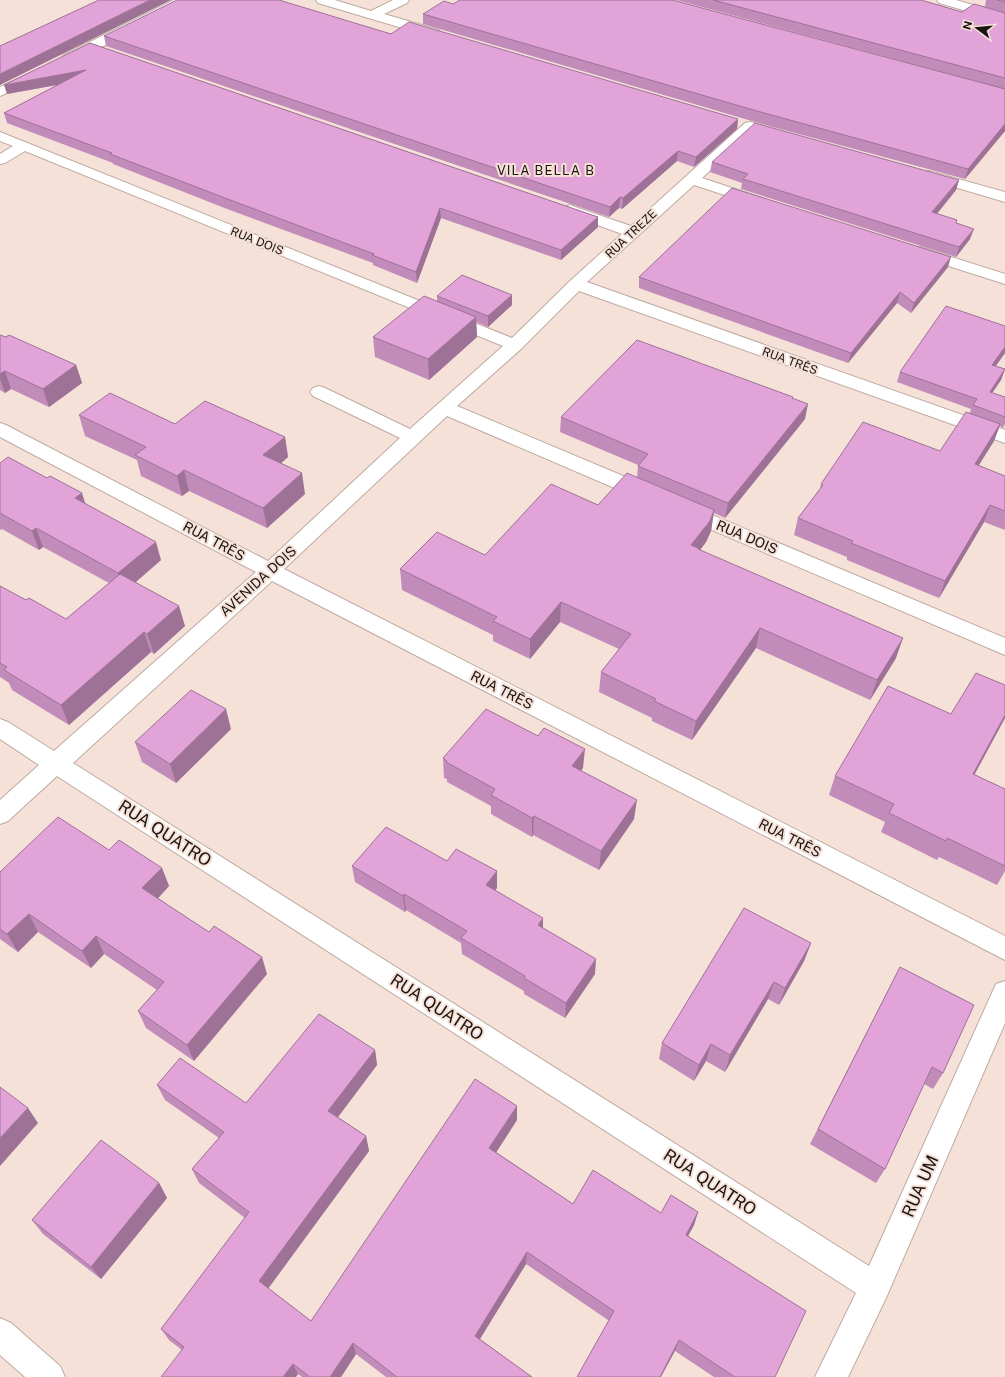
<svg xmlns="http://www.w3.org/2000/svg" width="1005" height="1377" font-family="'Public Sans',sans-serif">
	<rect width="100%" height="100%" fill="#f5e1d8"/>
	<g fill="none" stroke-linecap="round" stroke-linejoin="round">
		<defs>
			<g id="minor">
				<polygon points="174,0 190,0 188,3 74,61 64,61 62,58 64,55"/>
				<polygon points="316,0 335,0 371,11 393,0 409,0 407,3 384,14 439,30 440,33 439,36 429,36 318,3"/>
				<polygon points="937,0 956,0 1005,14 1005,22 939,3"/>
				<polygon points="33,72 38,73 40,76 38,79 0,96 0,87"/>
				<polygon points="750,122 755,123 757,126 755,129 702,178 762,198 765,201 762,204 757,206 752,204 694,185 587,282 1005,430 1005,443 579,291 521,349 457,406 654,489 657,494 654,499 647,500 640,499 447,416 284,569 1005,936 1005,960 272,581 73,763 869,1266 996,984 1005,981 1005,1023 886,1298 848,1377 815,1377 856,1293 57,776 8,821 0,824 0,800 39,765 0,739 0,719 8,722 54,751 256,572 0,437 0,423 6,425 268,561 400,438 313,396 310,392 313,388 319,386 325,388 410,429 503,346 25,151 5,163 0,164 0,154 13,146 0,141 0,132 512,338 570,281 622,234 565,213 562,210 565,207 570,205 575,207 631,226 745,123"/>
				<polygon points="929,171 1005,192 1005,202 924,178 922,175 924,172"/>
				<polygon points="920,247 1005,274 1005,284 914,255 912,252 914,249"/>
				<polygon points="686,504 1005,638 1005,655 679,516 676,511 679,506"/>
				<polygon points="0,1318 11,1323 60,1366 65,1377 25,1377 0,1355"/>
			</g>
		</defs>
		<!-- minor casing -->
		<use href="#minor" stroke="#beaba2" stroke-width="2"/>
		<!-- minor -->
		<use href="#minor" fill="#fff" fill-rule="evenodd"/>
	</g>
	<!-- wall -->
	<g fill="#c28cba">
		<polygon points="676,0 921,0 962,12 999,11 985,7 986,0 1005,0 1005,131 965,179 755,122 423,24 423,14 453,4 986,84"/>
		<polygon points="391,34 738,119 737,129 694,167 677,161 622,209 619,208 609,217 106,46 104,36"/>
		<polygon points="90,43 598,217 598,227 561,260 441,218 417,283 373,265 373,263 227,209 113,164 113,163 7,123 4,113 57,85 7,94"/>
		<polygon points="712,162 959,180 956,190 937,214 956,223 970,239 956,257 741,189 742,183 710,172"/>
		<polygon points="948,267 911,313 897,303 848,363 639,288 639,277"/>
		<polygon points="512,295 512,305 488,327 476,322 477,337 429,380 375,357 373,337 437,301 437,296"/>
		<polygon points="1005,326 1005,353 996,366 1005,369 1001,380 992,393 1005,397 1005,424 1003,428 1000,426 994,441 978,466 1005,476 1005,530 984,522 939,598 847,560 847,557 794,535 798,518 820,489 821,484 940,451 970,413 971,409 897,382 900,372"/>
		<polygon points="0,335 76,365 82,383 49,407 11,389 5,393 0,390"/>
		<polygon points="793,398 805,419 725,518 714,513 711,531 706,542 700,550 896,658 870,700 756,648 692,740 652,721 652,718 599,692 601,672 619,649 560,622 530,659 493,641 493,635 402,590 400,569 485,555 598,505 637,478 638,465 560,432 561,417"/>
		<polygon points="79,415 175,424 285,437 288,457 281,463 305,494 267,528 189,491 182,496 141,476 137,460 85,436"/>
		<polygon points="0,463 85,504 161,560 136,582 185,626 154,654 151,652 69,725 12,690 9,683 0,677 0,586 26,600 66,619 109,583 43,547 39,550 2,529 0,530"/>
		<polygon points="951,714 1005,718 974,775 1005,789 1005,871 997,885 939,857 937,860 881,832 885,822 829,795 835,776"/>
		<polygon points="231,729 176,783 142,762 135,742"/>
		<polygon points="443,758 583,768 581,771 634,819 599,870 533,835 532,837 491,814 491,806 447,782 447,779 444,778"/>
		<polygon points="109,850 162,868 169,886 158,898 267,974 194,1061 146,1028 138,1011 157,990 104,954 91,968 38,932 18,952 0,939 0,872"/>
		<polygon points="447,861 497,871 497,888 495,890 543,928 595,974 565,1018 524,994 524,991 462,954 461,943 406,910 405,912 355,882 352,866"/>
		<polygon points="811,943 804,961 779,1005 768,999 725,1072 706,1061 694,1081 659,1059 662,1043"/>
		<polygon points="900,967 943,1073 933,1089 924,1084 885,1169 876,1183 810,1144"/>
		<polygon points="375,1050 377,1065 338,1117 366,1136 369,1151 268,1288 311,1321 517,1120 496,1152 573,1204 661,1213 698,1212 694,1225 688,1236 775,1377 714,1377 675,1351 608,1320 526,1264 480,1339 532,1377 386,1377 356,1354 341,1377 302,1377 298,1374 182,1350 169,1340 161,1329 245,1218 199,1183 192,1169 219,1138 165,1100 157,1085 246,1103"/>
		<polygon points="159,1183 167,1198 101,1279 43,1234 32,1220"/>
	</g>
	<!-- shaded-wall -->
	<g fill="#9e7297">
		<polygon points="150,0 171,0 0,85 0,74"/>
		<polygon points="86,70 89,79 7,94 4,85"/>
		<polygon points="738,119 737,129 694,167 696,157"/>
		<polygon points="1005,124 1005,131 965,179 968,169"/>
		<polygon points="678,151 677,161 622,209 623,198"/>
		<polygon points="959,180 956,190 930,222 932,212"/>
		<polygon points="620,197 619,208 609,217 610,207"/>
		<polygon points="440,208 441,218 417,283 416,272"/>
		<polygon points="598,217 598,227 561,260 561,250"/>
		<polygon points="974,229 970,239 956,257 959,247"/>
		<polygon points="951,257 948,267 911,313 914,303"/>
		<polygon points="900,292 897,303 848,363 851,353"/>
		<polygon points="512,295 512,305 488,327 488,316"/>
		<polygon points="476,317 477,337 429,380 428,359"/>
		<polygon points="1005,347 1005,353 989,375 992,365"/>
		<polygon points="76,365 82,383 49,407 43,389"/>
		<polygon points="1005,369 1001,380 986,402 990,392"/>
		<polygon points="5,371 11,389 5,393 0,379 0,374"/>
		<polygon points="808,404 805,419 725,518 728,503"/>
		<polygon points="1000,424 994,441 969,481 975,464"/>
		<polygon points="285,437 288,457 267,476 263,455"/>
		<polygon points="184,470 189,491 182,496 177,476"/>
		<polygon points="302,473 305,494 267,528 263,508"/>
		<polygon points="82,493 88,512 75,498"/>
		<polygon points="990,505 984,522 939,598 945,581"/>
		<polygon points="714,510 711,531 706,542 698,553 691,545"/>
		<polygon points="36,528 43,547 39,550 32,531"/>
		<polygon points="156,542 161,560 124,592 118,573"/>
		<polygon points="561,602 560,622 530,659 530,639"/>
		<polygon points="179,606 185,626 154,654 147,634"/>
		<polygon points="760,628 756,648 692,740 696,721"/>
		<polygon points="144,632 151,652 69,725 61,705"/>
		<polygon points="903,638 896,658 870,700 877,680"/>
		<polygon points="226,709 231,729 176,783 170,764"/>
		<polygon points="1005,715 1005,718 964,794 973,774"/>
		<polygon points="585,749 583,768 570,786 572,766"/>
		<polygon points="637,800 634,819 599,870 601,851"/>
		<polygon points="534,816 533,835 532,837 532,818"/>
		<polygon points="162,868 169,886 150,907 142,888"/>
		<polygon points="497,871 497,888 486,902 486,885"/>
		<polygon points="404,894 406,910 405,912 403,896"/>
		<polygon points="29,914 38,932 18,952 7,934"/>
		<polygon points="543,918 543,934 538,925"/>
		<polygon points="96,936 104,954 91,968 82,951"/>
		<polygon points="811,943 804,961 779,1005 785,988"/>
		<polygon points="262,957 267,974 194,1061 187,1045"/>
		<polygon points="596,959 595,974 565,1018 566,1003"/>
		<polygon points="774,982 768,999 725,1072 730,1055"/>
		<polygon points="711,1044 706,1061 694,1081 699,1065"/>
		<polygon points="375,1050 377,1065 332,1125 328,1111"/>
		<polygon points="517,1106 517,1120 490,1162 489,1148"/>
		<polygon points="28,1108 38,1123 0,1166 0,1138"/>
		<polygon points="366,1136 369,1151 265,1293 259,1281"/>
		<polygon points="159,1183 167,1198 101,1279 91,1267"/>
		<polygon points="698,1212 694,1225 682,1247 686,1235"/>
		<polygon points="527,1252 526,1264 475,1347 475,1336"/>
		<polygon points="679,1340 675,1351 661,1377 660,1377"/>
		<polygon points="353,1343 356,1354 341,1377 330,1377"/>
		<polygon points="293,1364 298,1374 296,1377 283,1377"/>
	</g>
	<!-- building -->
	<g fill="#e1a3d8" stroke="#9e7297">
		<polygon points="99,0 150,0 0,74 0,46"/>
		<polygon points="177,0 279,0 391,34 409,22 738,119 696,157 678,151 623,198 620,197 610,207 104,36"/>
		<polygon points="460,0 672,0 1005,89 1005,124 968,169 757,111 423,14 444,1 453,4"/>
		<polygon points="713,0 921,0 962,12 974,4 1005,13 1005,78"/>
		<polygon points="997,0 1005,0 1005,2"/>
		<polygon points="90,43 598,217 561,250 440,208 416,272 372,255 374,254 225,198 110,154 112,153 4,113 86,70 4,85"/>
		<polygon points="755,123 959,180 932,212 957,220 956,223 974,229 959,247 743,179 748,174 712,162"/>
		<polygon points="732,188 951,257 914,303 900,292 851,353 639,277"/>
		<polygon points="462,275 512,295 488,316 437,296"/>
		<polygon points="424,296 476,317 428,359 373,337"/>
		<polygon points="946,306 1005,326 1005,347 992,365 1005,369 990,392 1005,397 1005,417 973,405 977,399 900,372"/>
		<polygon points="0,335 6,337 9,335 76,365 43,389 5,371 0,374"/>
		<polygon points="637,340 793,397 792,398 808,404 728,503 638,466 648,454 561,417"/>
		<polygon points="110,393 175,424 205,401 285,437 263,455 302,473 263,508 184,470 177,476 135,455 146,447 79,415"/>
		<polygon points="966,412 1000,424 975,464 1005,476 1005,511 990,505 945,581 851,543 853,541 798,518 823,485 821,484 863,422 940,451"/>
		<polygon points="8,457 47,478 50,476 82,493 75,498 156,542 118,573 36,528 32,531 0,513 0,463"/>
		<polygon points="627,473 714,510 710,521 691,545 698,548 698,549 903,638 877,680 760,628 696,721 654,701 656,699 601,672 631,634 561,602 530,639 493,621 497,617 400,569 437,532 485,555 551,484 598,505"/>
		<polygon points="120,574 179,606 147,634 144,632 61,705 4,670 7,667 0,663 0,586 26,600 29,598 66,619"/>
		<polygon points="976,673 1005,685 1005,715 973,774 1005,789 1005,866 947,838 946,841 889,813 894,804 835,776 888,686 951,714"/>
		<polygon points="191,690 226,709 170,764 135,742"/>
		<polygon points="486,709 538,736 544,728 585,749 572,766 637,800 601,851 534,816 532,818 491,795 495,789 446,762 447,761 443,758"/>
		<polygon points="58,817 109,850 119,840 162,868 142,888 209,932 214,926 262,957 187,1045 138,1011 164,982 96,936 82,951 29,914 7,934 0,929 0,872"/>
		<polygon points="386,827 447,861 456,849 497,871 486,885 543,918 538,925 596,959 566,1003 524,978 525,976 461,938 467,931 404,894 403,896 352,866"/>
		<polygon points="744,908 811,943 785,988 774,982 730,1055 711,1044 699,1065 662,1043"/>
		<polygon points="900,967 974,1005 943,1073 932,1067 885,1169 818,1129"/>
		<polygon points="319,1014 375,1050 328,1111 366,1136 259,1281 311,1321 475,1079 517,1106 489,1148 573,1204 593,1170 661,1213 671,1195 698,1212 686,1235 806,1311 775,1377 735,1377 679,1340 660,1377 577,1377 614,1311 527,1252 475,1336 532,1377 397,1377 353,1343 330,1377 310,1377 293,1364 283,1377 161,1377 184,1347 161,1329 249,1212 192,1169 224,1132 157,1085 180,1058 246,1103"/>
		<polygon points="0,1087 28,1108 0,1138"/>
		<polygon points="101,1140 159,1183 91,1267 32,1220"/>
	</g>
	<g text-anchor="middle" stroke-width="4" stroke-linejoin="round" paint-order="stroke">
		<!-- far-street labels -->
		<g font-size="12" fill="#1b1411" stroke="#f5e1d8">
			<text transform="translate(631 234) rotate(-43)" y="4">RUA TREZE</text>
			<text transform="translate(257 241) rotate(22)" y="4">RUA DOIS</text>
			<text transform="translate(790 361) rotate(20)" y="4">RUA TRÊS</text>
		</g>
		<!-- far-neighbourhood labels -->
		<g font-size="13" letter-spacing="1" fill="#1b1411" stroke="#f5e1d8">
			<text x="546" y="175">VILA BELLA B</text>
		</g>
		<!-- street labels -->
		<g font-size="14" fill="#1b1411" stroke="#f5e1d8">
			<text transform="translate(747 537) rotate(23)" y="5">RUA DOIS</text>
			<text transform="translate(214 541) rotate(28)" y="5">RUA TRÊS</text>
			<text transform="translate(258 581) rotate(-42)" y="5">AVENIDA DOIS</text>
			<text transform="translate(502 690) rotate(27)" y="5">RUA TRÊS</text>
			<text transform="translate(790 838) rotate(27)" y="5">RUA TRÊS</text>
		</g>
		<!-- near-street labels -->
		<g font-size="17" fill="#1b1411" stroke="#f5e1d8">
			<text transform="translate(165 833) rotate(33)" y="6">RUA QUATRO</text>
			<text transform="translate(437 1007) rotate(33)" y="6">RUA QUATRO</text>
			<text transform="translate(710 1182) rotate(33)" y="6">RUA QUATRO</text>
			<text transform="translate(920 1186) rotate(-66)" y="6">RUA UM</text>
		</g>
	</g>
	<!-- north arrow -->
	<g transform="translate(977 28) rotate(286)" stroke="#f5e1d8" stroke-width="3" paint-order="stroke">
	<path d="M0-3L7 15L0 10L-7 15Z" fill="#1b1411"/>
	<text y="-6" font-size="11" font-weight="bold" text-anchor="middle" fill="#1b1411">N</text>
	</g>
</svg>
